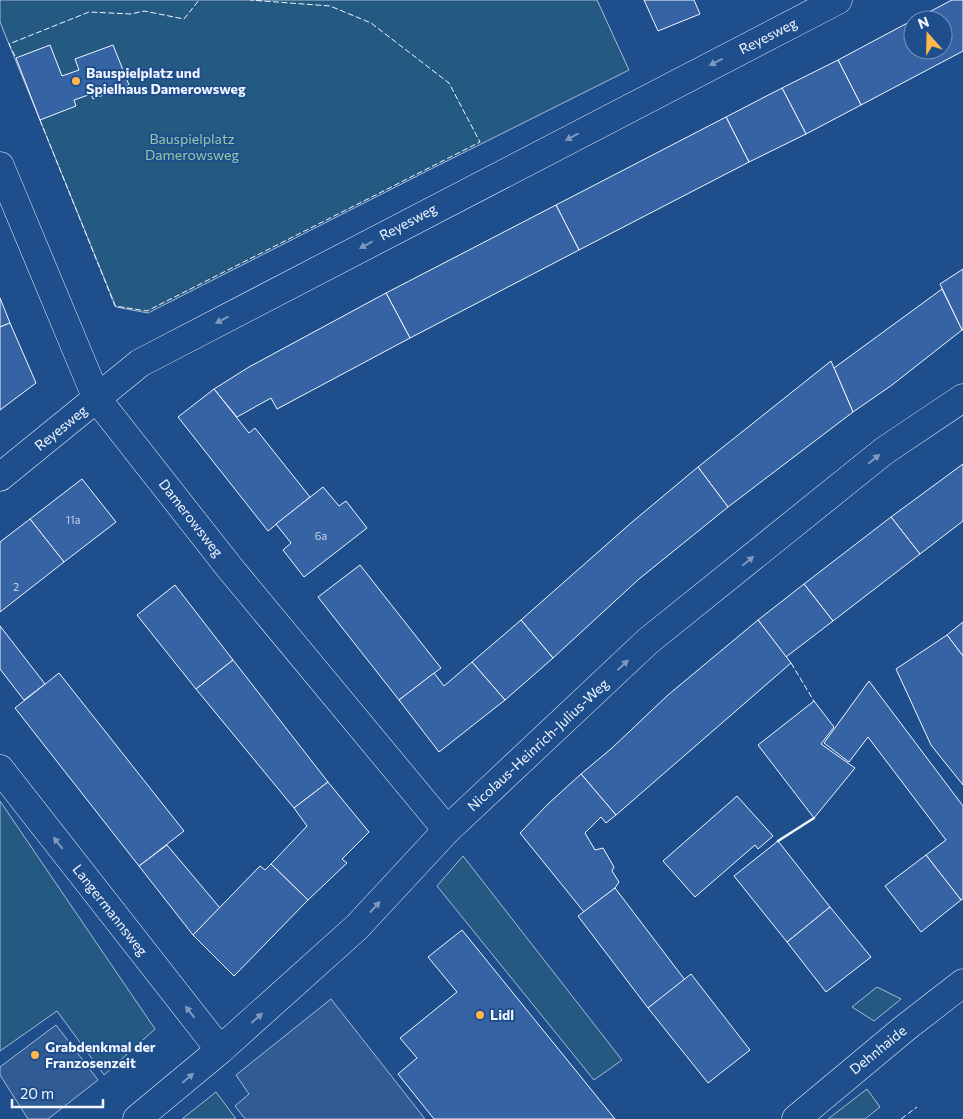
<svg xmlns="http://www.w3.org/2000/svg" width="963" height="1119" font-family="Commissioner,sans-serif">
	<rect width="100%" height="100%" fill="#1f4e8c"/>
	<!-- green -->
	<g fill="#245a82" stroke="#a8bbd7">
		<polygon points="0,0 597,0 629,70 427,171 148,313 116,307 0,22"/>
		<polygon points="0,801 155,1029 104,1075 57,1011 0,1051"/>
		<polygon points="463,856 622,1060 594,1080 437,886"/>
		<polygon points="877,987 901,999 874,1021 852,1007"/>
		<polygon points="867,1089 880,1107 865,1119 828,1119"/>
		<polygon points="216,1092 236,1119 182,1119"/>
	</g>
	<!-- parking -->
	<g fill="#305b95" stroke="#a8bbd7">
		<polygon points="331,999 425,1119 245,1119 235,1106 249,1094 236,1075"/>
		<polygon points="56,1025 98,1080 48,1119 28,1119 0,1075 0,1067"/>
	</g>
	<!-- building -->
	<g fill="#3563a3" stroke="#f2f6ff">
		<polygon points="644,0 694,0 700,14 658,31"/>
		<polygon points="952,0 963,0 963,51 861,105 838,60 913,20 913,50 943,50 943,20 914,20"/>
		<polygon points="50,45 62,76 79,70 75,59 113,45 129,85 93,99 91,94 74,100 76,106 40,120 16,58"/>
		<polygon points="838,60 861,105 806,134 782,88"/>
		<polygon points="782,88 806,134 749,162 726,117"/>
		<polygon points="726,117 749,162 579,250 556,205"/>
		<polygon points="556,205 579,250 410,338 386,293"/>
		<polygon points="963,269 963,330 962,330 940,284"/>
		<polygon points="942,289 962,330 892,385 853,412 834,368"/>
		<polygon points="386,293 410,338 277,409 271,398 237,417 214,389 249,367"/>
		<polygon points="0,298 10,323 0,327"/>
		<polygon points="10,323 36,383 0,410 0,327"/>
		<polygon points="831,361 853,412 728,507 698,467"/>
		<polygon points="214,389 249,433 255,428 310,497 268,531 178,417"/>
		<polygon points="963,464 963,521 920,554 891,517"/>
		<polygon points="698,467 728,507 639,579 553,658 521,620 631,523"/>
		<polygon points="82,479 116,522 64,562 30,519"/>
		<polygon points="323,487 339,506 346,501 367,528 304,577 283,550 291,543 276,524"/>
		<polygon points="891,517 920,554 833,621 804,584"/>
		<polygon points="30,519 64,562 0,612 0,542"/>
		<polygon points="360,565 441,668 399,700 318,597"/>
		<polygon points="804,584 833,621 786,657 758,620"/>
		<polygon points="175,585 233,660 196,689 137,615"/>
		<polygon points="521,620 553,658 505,700 472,662"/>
		<polygon points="758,620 791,663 616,815 581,774 612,748 668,695"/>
		<polygon points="963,622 963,656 947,635"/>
		<polygon points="0,626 45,684 24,700 0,669"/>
		<polygon points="947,635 963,656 963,785 931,745 896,669"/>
		<polygon points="233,660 328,782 294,808 196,689"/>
		<polygon points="472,662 505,700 439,752 399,700 434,673 444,686"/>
		<polygon points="59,673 184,831 139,866 15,708"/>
		<polygon points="869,681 963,806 963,899 961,900 926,855 946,840 868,737 849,762 824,743"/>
		<polygon points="814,701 834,727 821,744 855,768 814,818 758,745"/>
		<polygon points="581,774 616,815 606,823 601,817 585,833 595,850 603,848 614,867 612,871 619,882 615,888 584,912 520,833 549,803"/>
		<polygon points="328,782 369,832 342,859 347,863 308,900 271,864 307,826 294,808"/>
		<polygon points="737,796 773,836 758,849 755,845 695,897 663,861"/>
		<polygon points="778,841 830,907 787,942 734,876"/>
		<polygon points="167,845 220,908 193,935 139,866"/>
		<polygon points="926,855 961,900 921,932 885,886"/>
		<polygon points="271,864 308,900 234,976 193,935 260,866 265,870"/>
		<polygon points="615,888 685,980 648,1008 578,916"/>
		<polygon points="830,907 871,957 826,992 787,942"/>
		<polygon points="462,930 615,1119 434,1119 398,1074 417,1058 400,1038 457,992 428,957"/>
		<polygon points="691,974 750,1050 708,1083 648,1008"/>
	</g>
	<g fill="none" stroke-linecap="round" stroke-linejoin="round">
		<defs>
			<g id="minor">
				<polyline points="0,166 97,399 229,567 447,830"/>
				<polyline points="0,477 140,363 838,0"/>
				<polyline points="0,769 220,1050"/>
				<polyline points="137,1119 220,1050 357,927 447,830 648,641 884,451 963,398"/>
			</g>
			<polyline id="secondary" points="796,1119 905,1028 963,983"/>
		</defs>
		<!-- minor casing -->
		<use href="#minor" stroke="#f2f6ff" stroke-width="29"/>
		<!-- secondary casing -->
		<use href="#secondary" stroke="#f2f6ff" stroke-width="29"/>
		<!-- minor -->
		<use href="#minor" stroke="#1f4e8c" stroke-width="28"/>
		<!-- secondary -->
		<use href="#secondary" stroke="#1f4e8c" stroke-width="28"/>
		<!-- fence -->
		<g stroke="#f2f6ff" stroke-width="1" stroke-dasharray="6 2.5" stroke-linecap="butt">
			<polyline points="15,56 9,44 89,12 131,14 144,11 184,19 199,0"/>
			<polyline points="40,120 115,306 147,311 480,142 449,83 371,23 330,6 250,0"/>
			<polyline points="791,663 814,701"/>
			<polyline points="901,1119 917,1107"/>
		</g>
		<!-- wall -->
		<polyline stroke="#f2f6ff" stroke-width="2.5" points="778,841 814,818"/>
	</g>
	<!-- one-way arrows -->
	<defs><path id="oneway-solid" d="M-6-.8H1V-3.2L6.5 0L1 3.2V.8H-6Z" transform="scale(1.25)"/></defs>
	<g fill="#7e9ac0">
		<use href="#oneway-solid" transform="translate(716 62) rotate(153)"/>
		<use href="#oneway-solid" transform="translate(572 137) rotate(152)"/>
		<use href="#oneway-solid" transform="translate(366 245) rotate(152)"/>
		<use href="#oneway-solid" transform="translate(222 320) rotate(152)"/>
		<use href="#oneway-solid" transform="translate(874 459) rotate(-39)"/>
		<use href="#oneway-solid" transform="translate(748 561) rotate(-39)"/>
		<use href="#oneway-solid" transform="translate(623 665) rotate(-43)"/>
		<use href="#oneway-solid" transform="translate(58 843) rotate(-128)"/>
		<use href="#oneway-solid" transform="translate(375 907) rotate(-47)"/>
		<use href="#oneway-solid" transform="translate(190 1012) rotate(-128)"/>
		<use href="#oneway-solid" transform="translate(257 1018) rotate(-42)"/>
		<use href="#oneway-solid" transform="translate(188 1078) rotate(-40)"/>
	</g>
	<!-- markers -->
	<g fill="#ffb74d" stroke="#1f4e8c" stroke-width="2">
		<circle cx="76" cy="81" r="5"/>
		<circle cx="480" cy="1015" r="5"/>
		<circle cx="35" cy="1055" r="5"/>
	</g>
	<g text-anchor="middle" stroke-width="4" stroke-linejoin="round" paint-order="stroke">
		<!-- number labels -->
		<g font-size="11" fill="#c3d1e8">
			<text x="73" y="524">11a</text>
			<text x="321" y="540">6a</text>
			<text x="16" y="591">2</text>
		</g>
		<!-- street labels -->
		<g font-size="14" fill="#f2f6ff" stroke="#1f4e8c">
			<text transform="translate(768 36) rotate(-27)" y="5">Reyesweg</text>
			<text transform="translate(408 222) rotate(-28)" y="5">Reyesweg</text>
			<text transform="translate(61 428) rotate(-39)" y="5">Reyesweg</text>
			<text transform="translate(191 518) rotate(52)" y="5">Damerowsweg</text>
			<text transform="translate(538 745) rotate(-43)" y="5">Nicolaus-Heinrich-Julius-Weg</text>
			<text transform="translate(110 910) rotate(52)" y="5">Langermannsweg</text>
			<text transform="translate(878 1050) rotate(-39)" y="5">Dehnhaide</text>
		</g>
		<!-- poi labels -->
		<g font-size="14" font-weight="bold" fill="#f2f6ff" stroke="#1f4e8c" text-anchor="start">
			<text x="86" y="78">Bauspielplatz und<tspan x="86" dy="16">Spielhaus Damerowsweg</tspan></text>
			<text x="490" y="1020">Lidl</text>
			<text x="45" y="1052">Grabdenkmal der<tspan x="45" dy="16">Franzosenzeit</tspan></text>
		</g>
		<!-- park labels -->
		<g font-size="14" fill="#97c8a6" stroke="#1f4e8c">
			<text x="192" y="144">Bauspielplatz<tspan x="192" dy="16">Damerowsweg</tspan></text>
		</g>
	</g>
	<!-- north arrow -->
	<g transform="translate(928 35) rotate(340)"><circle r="24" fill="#1f4e8c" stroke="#7391ba"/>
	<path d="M0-4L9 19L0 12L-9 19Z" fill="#ffb74d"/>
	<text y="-8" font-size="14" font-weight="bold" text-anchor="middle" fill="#f2f6ff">N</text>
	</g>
	<!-- scale -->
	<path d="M12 1099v8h91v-8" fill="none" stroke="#f2f6ff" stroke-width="2.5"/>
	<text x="20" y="1099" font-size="15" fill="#f2f6ff" stroke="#1f4e8c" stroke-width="4" paint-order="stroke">20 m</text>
</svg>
